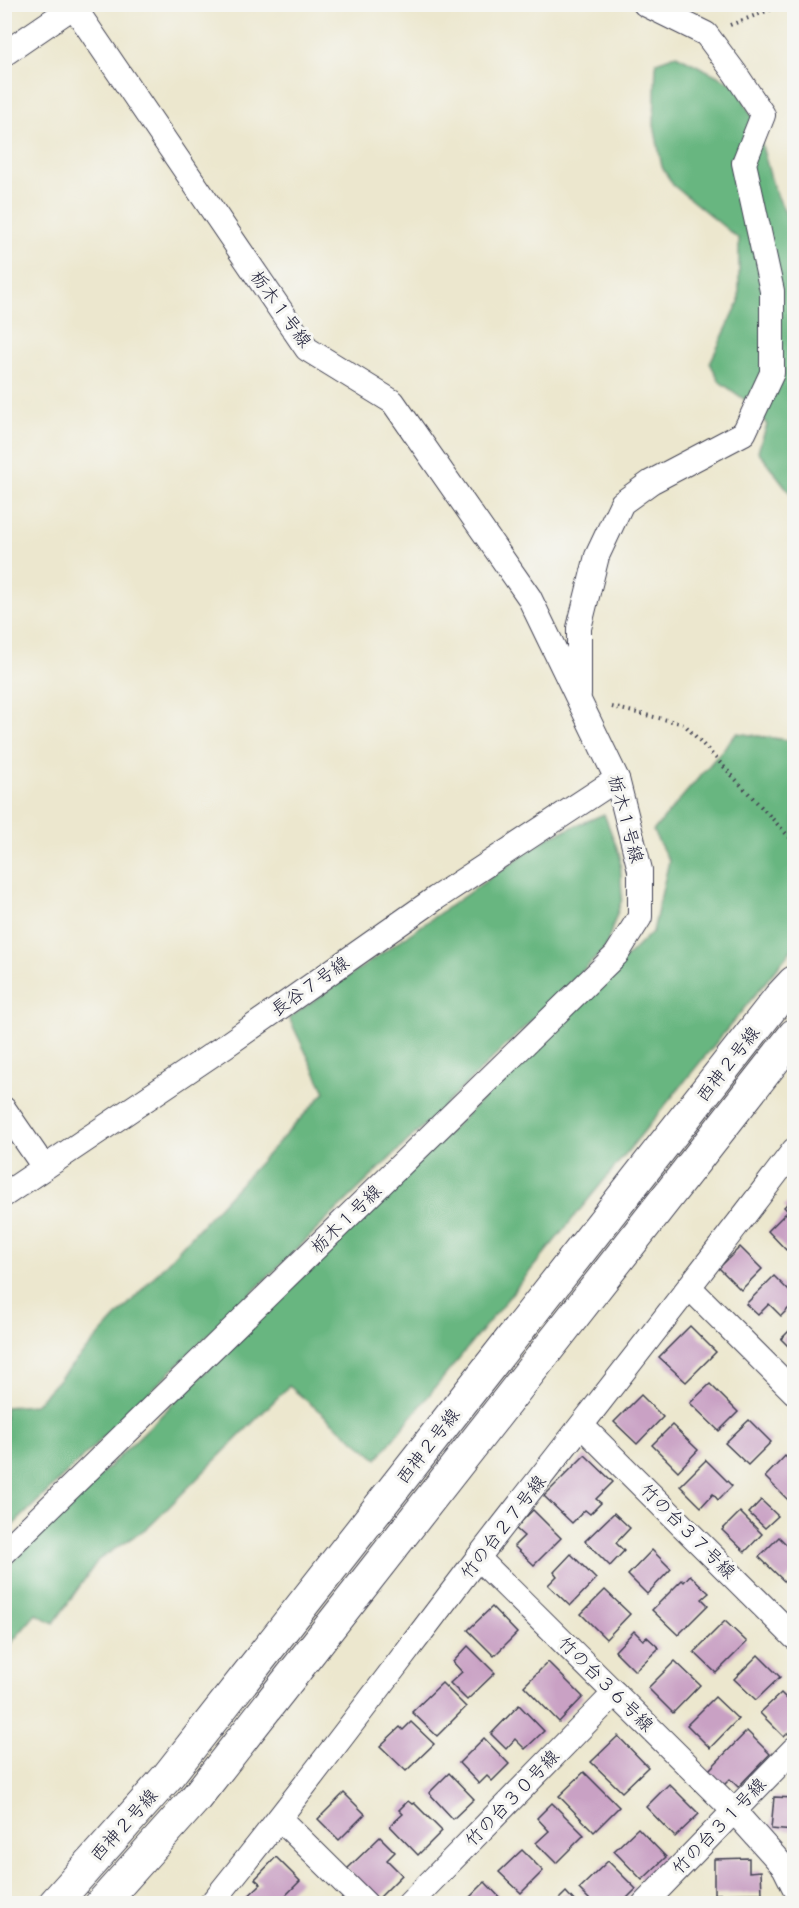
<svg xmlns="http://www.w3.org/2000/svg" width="799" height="1908" font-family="'Comic Neue','Klee One',sans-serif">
	<rect width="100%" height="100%" fill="#f6f6f2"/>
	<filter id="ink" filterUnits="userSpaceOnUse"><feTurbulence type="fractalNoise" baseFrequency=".0167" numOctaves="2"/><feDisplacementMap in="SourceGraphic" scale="12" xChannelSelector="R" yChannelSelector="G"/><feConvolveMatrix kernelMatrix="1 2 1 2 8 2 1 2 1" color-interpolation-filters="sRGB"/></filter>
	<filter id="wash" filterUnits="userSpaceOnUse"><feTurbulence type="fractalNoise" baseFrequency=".008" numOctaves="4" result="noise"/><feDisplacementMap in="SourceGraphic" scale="24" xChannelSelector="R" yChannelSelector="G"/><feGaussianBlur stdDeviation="1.35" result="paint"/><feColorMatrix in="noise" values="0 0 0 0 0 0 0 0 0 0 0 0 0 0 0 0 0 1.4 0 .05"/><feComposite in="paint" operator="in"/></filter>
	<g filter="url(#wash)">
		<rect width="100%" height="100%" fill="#ece7ce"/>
		<!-- forest -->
		<g fill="#68b680" stroke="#456c5e" stroke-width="1.5">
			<polygon points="676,55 736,85 756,124 773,186 794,232 794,498 758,451 767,425 755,407 720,382 710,363 739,302 739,239 673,185 662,167 654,125 656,62"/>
			<polygon points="737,733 794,741 794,947 377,1459 289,1386 150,1526 98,1560 54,1623 36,1614 5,1650 5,1569 653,931 669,861 653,831"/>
			<polygon points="604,814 620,856 622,899 605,949 5,1533 5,1407 35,1405 325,1092 289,1018 549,837"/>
		</g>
		<g id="blocks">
			<!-- building -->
			<g fill="#c9a1c4">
				<polygon points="794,1197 794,1217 784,1207"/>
				<polygon points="786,1213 794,1221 794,1242 786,1250 768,1231"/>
				<polygon points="740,1247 762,1269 741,1290 719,1268"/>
				<polygon points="774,1276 794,1296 794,1303 781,1316 769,1304 758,1315 746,1304"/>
				<polygon points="690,1326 716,1352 686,1382 659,1357"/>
				<polygon points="794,1326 794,1352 781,1339"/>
				<polygon points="710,1384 738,1412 719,1431 690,1403"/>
				<polygon points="641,1395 663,1417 637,1444 614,1422"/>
				<polygon points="749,1420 771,1442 748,1465 725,1443"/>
				<polygon points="672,1425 698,1450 678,1471 652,1445"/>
				<polygon points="585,1455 613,1482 596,1499 601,1503 590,1514 585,1510 572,1523 544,1496"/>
				<polygon points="785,1456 794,1465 794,1497 790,1502 765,1477"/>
				<polygon points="706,1460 732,1486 718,1500 713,1494 701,1507 680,1486"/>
				<polygon points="761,1500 778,1516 765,1528 749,1513"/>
				<polygon points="533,1510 561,1538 534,1565 514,1546 524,1536 515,1528"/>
				<polygon points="740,1512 762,1534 745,1552 722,1530"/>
				<polygon points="614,1513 630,1528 616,1543 624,1551 610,1566 585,1541"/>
				<polygon points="779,1537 794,1552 794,1572 785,1582 759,1557"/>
				<polygon points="652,1550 671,1569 647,1594 628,1575"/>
				<polygon points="571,1554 596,1579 570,1606 548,1585 557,1576 554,1572"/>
				<polygon points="690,1575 709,1593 702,1599 708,1605 678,1635 652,1610 682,1580 684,1582"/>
				<polygon points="605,1590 630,1614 606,1639 581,1614"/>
				<polygon points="492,1607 517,1633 494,1656 468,1630"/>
				<polygon points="725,1621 747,1642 716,1673 694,1652"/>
				<polygon points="634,1631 643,1640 647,1637 659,1648 635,1671 615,1651"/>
				<polygon points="468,1646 495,1673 467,1700 450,1683 462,1672 453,1662"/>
				<polygon points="758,1655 780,1677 756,1700 734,1679"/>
				<polygon points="675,1661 700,1685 673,1713 648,1688"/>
				<polygon points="548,1662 583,1697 559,1722 524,1686"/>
				<polygon points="442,1683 466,1707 437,1736 412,1712"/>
				<polygon points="794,1692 794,1727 784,1737 760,1713 781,1693 787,1699"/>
				<polygon points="715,1697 738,1719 710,1748 687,1725"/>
				<polygon points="519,1705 544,1731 525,1749 515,1739 506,1749 491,1734"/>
				<polygon points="411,1722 434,1744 406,1771 380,1746 400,1727 403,1730"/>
				<polygon points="747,1731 770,1754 738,1787 730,1779 723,1786 708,1771"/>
				<polygon points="618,1736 648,1767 622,1792 591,1762"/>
				<polygon points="484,1738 509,1764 492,1781 487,1776 479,1784 459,1763"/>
				<polygon points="584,1772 619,1807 594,1832 559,1796"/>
				<polygon points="449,1773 474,1799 453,1819 429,1793"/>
				<polygon points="669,1784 699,1814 675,1837 646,1807"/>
				<polygon points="344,1793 365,1814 339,1840 318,1819"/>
				<polygon points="774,1797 794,1798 794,1831 771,1829"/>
				<polygon points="408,1801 412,1804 414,1803 442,1831 418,1855 390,1826 403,1814 399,1810"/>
				<polygon points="552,1803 584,1835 556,1863 536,1843 549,1831 537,1818"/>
				<polygon points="638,1828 666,1857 642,1880 614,1851"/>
				<polygon points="380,1837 395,1852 387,1860 402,1875 378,1899 347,1869"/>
				<polygon points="522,1850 543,1871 521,1893 499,1872"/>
				<polygon points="276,1857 300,1881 277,1904 245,1904 243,1901 261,1884 255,1879"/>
				<polygon points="749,1858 749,1872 761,1871 762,1893 714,1894 714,1859"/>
				<polygon points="608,1861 636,1889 621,1904 594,1904 579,1889"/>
				<polygon points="485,1882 506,1904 463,1904"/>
				<polygon points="566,1892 577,1904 554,1904"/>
			</g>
		</g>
	</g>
	<g filter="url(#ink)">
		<use href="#blocks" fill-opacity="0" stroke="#404051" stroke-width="1.5"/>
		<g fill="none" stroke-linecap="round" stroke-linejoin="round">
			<defs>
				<g id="minor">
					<polyline points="4,54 77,4"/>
					<polyline points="579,694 579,628 597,556 622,503 651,482 744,433 772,373 772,291 744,163 763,115 735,73 706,34 645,4"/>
					<polyline points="4,1109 44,1167"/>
					<polyline points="4,1195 225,1046 436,898 617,779"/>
					<polyline points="690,1288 794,1392"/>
					<polyline points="582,1426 794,1637"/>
					<polyline points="4,1552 616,955 640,917 640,870 617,779 529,597 393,402 307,349 72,4"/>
					<polyline points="478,1558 733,1810 784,1867 794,1887"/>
					<polyline points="280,1819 366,1904"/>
					<path d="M211 1904C303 1791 389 1674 477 1559 583 1422 690 1288 794 1150"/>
					<polyline points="409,1904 615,1693"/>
					<polyline points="644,1904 794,1749"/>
				</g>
				<g id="tertiary">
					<polyline points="54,1904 168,1776 779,998 794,982"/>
					<polyline points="101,1904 195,1799 794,1035"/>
				</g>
			</defs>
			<!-- minor casing -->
			<use href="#minor" stroke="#404051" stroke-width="26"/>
			<!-- tertiary casing -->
			<use href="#tertiary" stroke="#404051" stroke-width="34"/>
			<!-- path -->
			<g stroke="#404051" stroke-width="4" stroke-dasharray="1.5 4.5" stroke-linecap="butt">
				<polyline points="730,25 785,4"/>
				<polyline points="612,707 684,724 794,842"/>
			</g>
			<!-- minor -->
			<use href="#minor" stroke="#fff" stroke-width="24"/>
			<!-- tertiary -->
			<use href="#tertiary" stroke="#fff" stroke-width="32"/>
		</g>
	</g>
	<g text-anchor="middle" stroke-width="6" stroke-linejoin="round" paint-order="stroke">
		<!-- street labels -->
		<g font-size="18" fill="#22223b" stroke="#f6f6f2">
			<text transform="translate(281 309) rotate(54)" y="6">栃木１号線</text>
			<text transform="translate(626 819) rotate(75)" y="6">栃木１号線</text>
			<text transform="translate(310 986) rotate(-35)" y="6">長谷７号線</text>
			<text transform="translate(728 1064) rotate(-52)" y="6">西神２号線</text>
			<text transform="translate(346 1219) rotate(-44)" y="6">栃木１号線</text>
			<text transform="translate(428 1446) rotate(-52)" y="6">西神２号線</text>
			<text transform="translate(503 1527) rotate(-52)" y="6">竹の台２７号線</text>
			<text transform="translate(688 1531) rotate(45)" y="6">竹の台３７号線</text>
			<text transform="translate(606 1684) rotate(45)" y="6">竹の台３６号線</text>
			<text transform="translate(512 1798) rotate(-46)" y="6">竹の台３０号線</text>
			<text transform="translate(124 1825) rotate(-48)" y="6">西神２号線</text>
			<text transform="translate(719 1826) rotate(-46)" y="6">竹の台３１号線</text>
		</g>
	</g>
	<!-- margin -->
	<rect width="799" height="1908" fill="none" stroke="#f6f6f2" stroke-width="24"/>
</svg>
